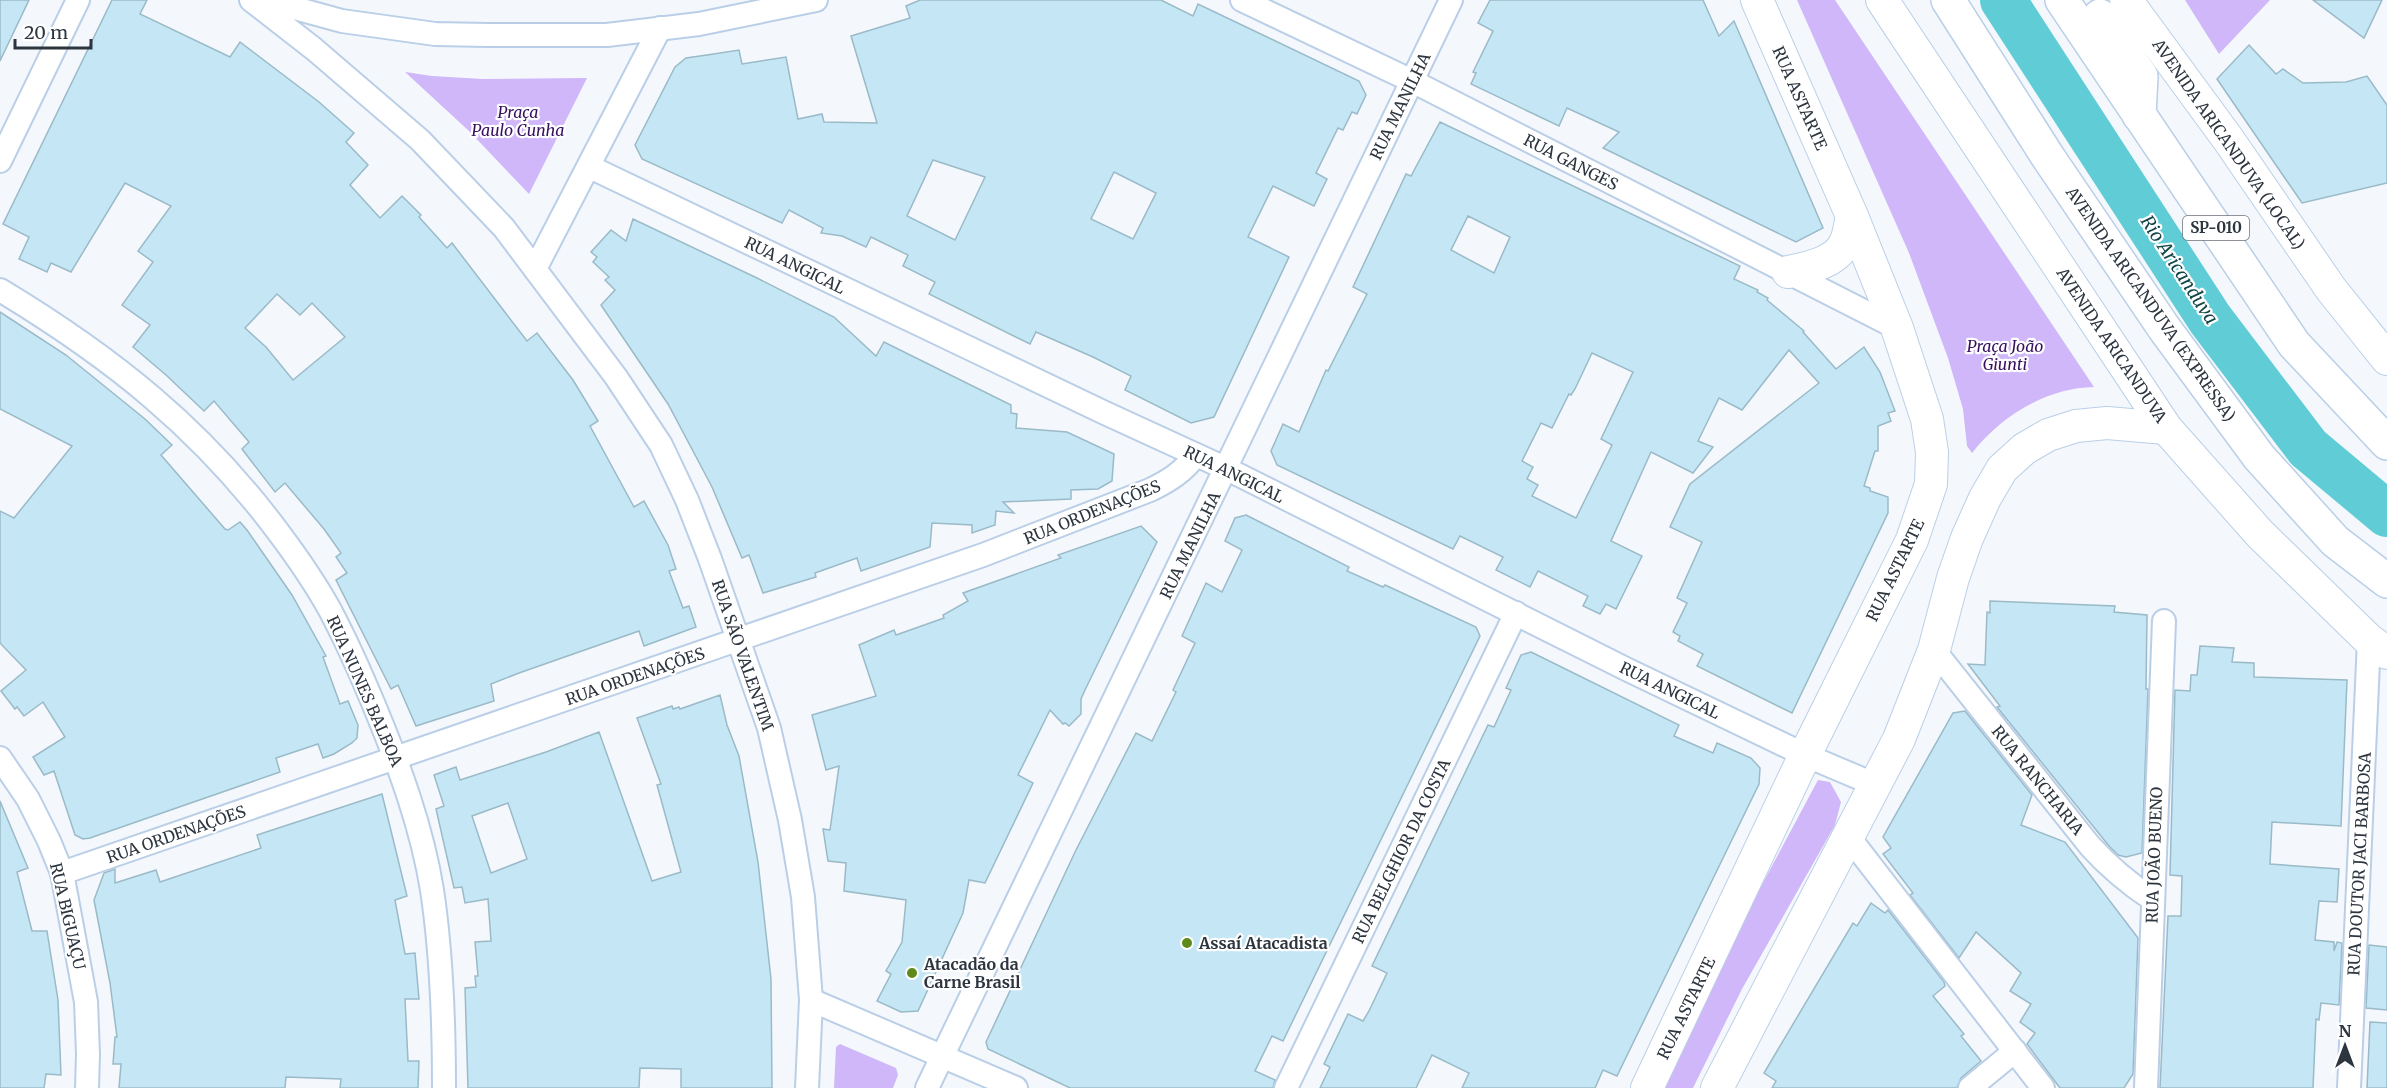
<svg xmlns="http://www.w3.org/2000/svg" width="2387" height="1088" font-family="Merriweather,serif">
	<rect width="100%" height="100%" fill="#f4f8fd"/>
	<!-- green -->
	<g fill="#cfb7f9">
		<path d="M1797 0H1835L2094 387C2046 388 2001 416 1972 453L1967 446 1963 409 1948 358 1909 253Z"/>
		<polygon points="2185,0 2270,0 2219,54"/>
		<polygon points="405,72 432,76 483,79 587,78 529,194 469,131"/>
		<polygon points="1818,780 1830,782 1841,802 1835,825 1742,989 1693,1088 1665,1088 1757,894"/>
		<polygon points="840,1044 896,1068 898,1075 893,1088 834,1088 836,1047"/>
	</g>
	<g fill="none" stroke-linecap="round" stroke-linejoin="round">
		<!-- river -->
		<polyline stroke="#60cdd6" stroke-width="46" points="2003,0 2210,319 2308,448 2387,514"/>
	</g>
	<!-- building -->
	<g fill="#c5e6f5" stroke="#9abac8" stroke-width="1.5" fill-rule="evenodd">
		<polygon points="0,0 29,0 0,61"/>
		<path d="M112 0H147L140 14 230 57 240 42 319 102 354 133 346 142 368 165 350 185 380 218 402 196 421 215 419 217 447 248 452 243 527 341 537 333 573 380 598 421 590 426 634 507 644 501 668 545 676 569 669 571 683 608 689 606 696 627 644 646 639 631 519 673 491 684 494 701 416 726 398 685 391 689 336 580 347 573 336 557 341 553 324 529 285 483 275 492 242 449 249 442 214 401 204 411 166 375 133 347 150 325 122 305 153 262 138 251 171 206 125 183 71 272 51 263 47 272 19 259 29 237 3 224ZM277 294 300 315 312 303 345 337 293 380 266 347 245 328Z"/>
		<path d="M920 0H1161L1193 16 1198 4 1359 81 1366 95 1357 114 1352 112 1343 130 1338 128 1316 173 1327 179 1314 206 1273 186 1248 237 1289 257 1214 417 1191 423 1125 390 1131 376 1093 357 1036 332 1030 344 929 294 935 282 903 266 908 255 871 237 866 247 842 236 821 233 823 228 789 210 782 223 642 159 635 145 675 67 686 58 707 55 739 50 742 64 786 57 798 119 822 114 824 122 877 123 851 36 910 18 906 6ZM933 160 985 177 955 240 907 216ZM1114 172 1156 193 1133 239 1091 219Z"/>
		<polygon points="1490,0 1703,0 1719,36 1734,21 1823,228 1796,242 1603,148 1619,132 1567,108 1559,126 1471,84 1476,73 1473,72 1493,31 1478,23"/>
		<polygon points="2313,0 2382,0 2364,38"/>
		<polygon points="2249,45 2276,74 2283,69 2303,83 2346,82 2367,76 2387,105 2387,183 2302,203 2217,79"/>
		<path d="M1440 122 1740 266 1734 279 1758 290 1757 292 1768 298 1767 300 1804 331 1803 332 1836 369 1864 347 1880 372 1895 411 1888 413 1891 421 1878 426V451H1875L1864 486 1870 488V491L1888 497V513L1792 713 1697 666 1703 654 1678 641 1680 636 1673 632 1687 603 1677 598 1702 542 1670 527 1690 484 1819 383 1789 350 1742 410 1719 398 1698 441 1713 447 1693 473 1651 452 1611 541 1642 556 1616 609 1606 604 1600 614 1583 606 1588 596 1538 571 1530 587 1496 570 1503 557 1460 536 1453 549 1277 465 1271 451 1283 424 1299 432 1326 370 1328 371 1367 294 1353 287 1406 174 1411 176ZM1468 216 1510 237 1494 273 1451 250ZM1592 353 1633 372 1601 439 1612 445 1576 518 1532 496 1538 485 1527 479 1533 467 1522 461 1541 423 1552 428 1569 394 1571 395 1575 389Z"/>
		<polygon points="633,219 757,278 834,317 876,356 884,342 1011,405 1011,413 1017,414 1016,428 1067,432 1114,454 1112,481 1098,489 1071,490 1071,499 1003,502 1014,513 996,511 995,525 972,533 972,525 932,523 930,547 861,571 857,558 815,573 816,577 763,593 749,555 742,558 712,487 668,404 601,305 615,290 605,280 609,277 593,262 597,257 591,252 611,230 626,241"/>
		<polygon points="0,312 66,355 145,419 172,445 161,455 225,529 228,530 240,522 247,530 292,595 326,656 323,657 340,704 348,701 358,725 357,738 352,743 334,754 323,758 318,744 276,758 280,772 90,838 83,839 75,835 54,771 44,775 33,757 65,737 43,702 24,716 17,707 15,709 1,691 26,670 0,643 0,511 14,518 72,446 0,409"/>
		<polygon points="1246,515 1349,567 1347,571 1383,587 1385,585 1476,627 1480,636 1283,1041 1272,1036 1255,1071 1275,1080 1273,1088 1070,1088 988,1049 986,1042 1076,850 1136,733 1152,741 1176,692 1173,690 1195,643 1182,636 1206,583 1222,592 1242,550 1225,541 1235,518"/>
		<polygon points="1141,526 1157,542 1085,690 1081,699 1081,714 1069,726 1065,723 1063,724 1050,710 1018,775 1033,783 985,883 969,880 963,913 918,1011 901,1012 877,1001 891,974 886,971 902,942 906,900 844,891 846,863 828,861 823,829 830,830 839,766 826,770 812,715 876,696 859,645 894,630 896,635 944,618 943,615 968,601 963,593 1061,558 1058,555"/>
		<polygon points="1990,601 2115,606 2114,612 2147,615 2146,689 2148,689 2142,853 2126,857 2118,855 2109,846 1997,707 2000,706 1968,664 1985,665 1987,612 1990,613"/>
		<polygon points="2200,646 2234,648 2232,662 2254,663 2254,677 2347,680 2341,826 2272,822 2270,864 2339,869 2337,902 2319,901 2315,940 2334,942 2334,951 2337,942 2342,943 2339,1005 2321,1003 2319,1020 2316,1019 2313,1088 2160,1088 2168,916 2181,916 2182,876 2170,875 2175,690 2190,691 2191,675 2197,675"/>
		<polygon points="1531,652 1679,725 1674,736 1713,753 1717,743 1751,758 1760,768 1759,784 1617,1076 1603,1070 1595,1088 1462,1088 1469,1073 1432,1055 1416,1088 1320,1088 1330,1067 1324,1064 1348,1014 1363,1021 1369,1011 1387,973 1372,966 1488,725 1494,727 1511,690 1506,688 1521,655"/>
		<path d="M720 695 727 725 739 756 758 862 771 979 772 1088H681V1069L640 1068 639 1088H468L465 988 476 987 475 976H478L475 942 491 941 488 899 465 903 462 887 454 888 436 809 444 806 434 775 456 767 460 780 546 752 599 732 652 881 681 872 657 785 661 784 637 718 672 706 673 709 679 707 680 709ZM508 803 527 859 491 873 472 816Z"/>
		<polygon points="1965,711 2032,795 2021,825 2065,842 2138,938 2133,1074 2124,1088 2060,1088 2027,1044 2035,1033 2020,1022 2031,1004 2010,991 2021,973 1976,932 1959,958 1910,895 1913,893 1883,854 1891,848 1883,837 1953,713"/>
		<polygon points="382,794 407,896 395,900 405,954 415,953 419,999 405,999 408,1061 419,1061 418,1088 340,1088 341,1079 286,1077 285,1088 119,1088 121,1064 113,1064 115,1037 117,1037 110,983 94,900 104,873 115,869 115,883 156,870 160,882 261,848 257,835"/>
		<polygon points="0,801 28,868 17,872 32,931 47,931 58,1000 61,1075 46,1074 44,1088 0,1088"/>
		<polygon points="1871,903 1885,913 1888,910 1944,982 1945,986 1933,996 1964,1034 1961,1036 1981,1061 1961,1078 1957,1088 1772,1088 1776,1081 1764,1073 1853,923 1857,926"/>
		<polygon points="2369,945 2387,947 2387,1010 2366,1008"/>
		<polygon points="2370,1022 2387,1023 2387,1088 2367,1088"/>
	</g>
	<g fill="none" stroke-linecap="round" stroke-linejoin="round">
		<defs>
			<g id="street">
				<polyline points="251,0 314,49 420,140 504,228 616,377 661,445 687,500 710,559 769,728 790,820 803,897 811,1000 807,1088"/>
				<polyline points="265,0 342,21 435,34 487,35 607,35 699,24 816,0"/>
				<polyline points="1242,0 1412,81 1897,328"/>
				<polyline points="0,161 78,0"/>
				<polyline points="590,167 1105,413 1227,469 1626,669 1805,755 1876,785"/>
				<polyline points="535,269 660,28"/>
				<path d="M0 290C111 357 201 428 279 533 297 557 315 583 330 610 347 642 362 676 376 710 400 768 422 828 432 890 442 956 444 1021 444 1088"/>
				<path d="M1934 650 2090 846C2109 867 2128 883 2152 899"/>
				<polyline points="0,758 28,799 49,841 62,873 86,1002 88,1054 87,1088"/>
				<polyline points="1848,836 2043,1088"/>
				<path d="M62 873 983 555 1150 490C1169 481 1183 472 1196 455"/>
				<polyline points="811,1000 1016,1088"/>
				<polyline points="927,1088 1451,0"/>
				<polyline points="1286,1088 1516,613"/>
				<polyline points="1970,1088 2015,1051"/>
				<polyline points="2146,1088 2164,621"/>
				<polyline points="2349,1088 2369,640"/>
			</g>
			<g id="secondary">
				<polyline points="1882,0 2166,428 2260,534 2369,640 2387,653"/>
				<polyline points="2126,0 2228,139 2331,289 2387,359"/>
				<path d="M1788 272C1807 268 1836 263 1845 243 1849 236 1850 224 1852 216"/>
				<polyline points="1647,1088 1805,755 1912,540 1931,484 1932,452 1927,419 1897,328 1852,216 1757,0"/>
				<polyline points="1717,1088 1899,739 1934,650 1953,578 1967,538 1985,498 2002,469 2024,449 2048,435 2076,426 2107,423 2166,428"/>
			</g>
			<g id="highway">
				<polyline points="1948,0 2048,157 2164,328 2259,457 2335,541 2387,581"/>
				<polyline points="2062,0 2294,344 2387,443"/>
				<polyline points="2100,16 2141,76 2139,115"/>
			</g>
		</defs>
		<!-- street casing -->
		<use href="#street" stroke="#bacfe7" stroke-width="26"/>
		<!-- secondary casing -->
		<use href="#secondary" stroke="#bacfe7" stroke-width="34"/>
		<!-- highway casing -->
		<use href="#highway" stroke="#bacfe7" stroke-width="36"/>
		<!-- street -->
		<use href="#street" stroke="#fff" stroke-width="22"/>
		<!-- secondary -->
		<use href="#secondary" stroke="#fff" stroke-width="32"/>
		<!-- highway -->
		<use href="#highway" stroke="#fff" stroke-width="33"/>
	</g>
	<!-- markers -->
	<g fill="#5e8a19" stroke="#fff" stroke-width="2">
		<circle cx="1187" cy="943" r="6"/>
		<circle cx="912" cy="973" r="6"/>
	</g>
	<g text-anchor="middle" stroke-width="4.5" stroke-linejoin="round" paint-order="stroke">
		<!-- shield labels -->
		<rect fill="#fff" stroke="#6c7279" stroke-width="1.5" x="2183" y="216" width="66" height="24" rx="4.5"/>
		<g font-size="15" font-weight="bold" fill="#2d353f">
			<text x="2216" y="233">SP-010</text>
		</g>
		<!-- street labels -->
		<g font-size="16" fill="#2d353f" stroke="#fff">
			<text transform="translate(1800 98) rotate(66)" y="6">RUA ASTARTE</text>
			<text transform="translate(1400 106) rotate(-64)" y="6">RUA MANILHA</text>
			<text transform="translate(2229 144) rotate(55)" y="6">AVENIDA ARICANDUVA (LOCAL)</text>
			<text transform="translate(1571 162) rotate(27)" y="6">RUA GANGES</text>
			<text transform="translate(795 265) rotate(26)" y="6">RUA ANGICAL</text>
			<text transform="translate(2151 304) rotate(55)" y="6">AVENIDA ARICANDUVA (EXPRESSA)</text>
			<text transform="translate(2112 345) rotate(56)" y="6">AVENIDA ARICANDUVA</text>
			<text transform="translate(1234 474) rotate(26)" y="6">RUA ANGICAL</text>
			<text transform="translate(1092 512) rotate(-22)" y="6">RUA ORDENAÇÕES</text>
			<text transform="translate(1190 545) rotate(-64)" y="6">RUA MANILHA</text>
			<text transform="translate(1895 570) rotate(-64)" y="6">RUA ASTARTE</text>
			<text transform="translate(743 655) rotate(71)" y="6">RUA SÃO VALENTIM</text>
			<text transform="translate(635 676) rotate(-19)" y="6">RUA ORDENAÇÕES</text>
			<text transform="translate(1670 690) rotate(26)" y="6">RUA ANGICAL</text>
			<text transform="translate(365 691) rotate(66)" y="6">RUA NUNES BALBOA</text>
			<text transform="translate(2038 780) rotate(51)" y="6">RUA RANCHARIA</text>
			<text transform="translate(176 834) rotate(-19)" y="6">RUA ORDENAÇÕES</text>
			<text transform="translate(1401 851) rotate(-64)" y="6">RUA BELGHIOR DA COSTA</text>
			<text transform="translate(2154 855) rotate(-88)" y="6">RUA JOÃO BUENO</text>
			<text transform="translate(2359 864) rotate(-87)" y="6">RUA DOUTOR JACI BARBOSA</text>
			<text transform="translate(68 916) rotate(77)" y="6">RUA BIGUAÇU</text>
			<text transform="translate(1686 1008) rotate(-64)" y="6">RUA ASTARTE</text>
		</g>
		<!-- park labels -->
		<g font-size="16" font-style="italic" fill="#370f5f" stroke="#fff">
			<text x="518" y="118">Praça<tspan x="518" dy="18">Paulo Cunha</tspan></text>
			<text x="2005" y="352">Praça João<tspan x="2005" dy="18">Giunti</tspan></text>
		</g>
		<!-- poi labels -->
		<g font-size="16" font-weight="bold" fill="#2d353f" stroke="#fff" text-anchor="start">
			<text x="1199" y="949">Assaí Atacadista</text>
			<text x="924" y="970">Atacadão da<tspan x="924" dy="18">Carne Brasil</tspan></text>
		</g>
		<!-- water labels -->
		<g font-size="18" font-style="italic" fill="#134549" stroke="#fff">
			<text transform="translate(2179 270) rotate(57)" y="6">Rio Aricanduva</text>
		</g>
	</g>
	<!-- north arrow -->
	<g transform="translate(2345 1046)" stroke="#ffffff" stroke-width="4.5" paint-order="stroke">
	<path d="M0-4.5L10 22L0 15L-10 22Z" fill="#2d353f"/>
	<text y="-9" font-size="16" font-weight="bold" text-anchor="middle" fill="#2d353f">N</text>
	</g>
	<!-- scale -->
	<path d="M15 39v9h76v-9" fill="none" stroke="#2d353f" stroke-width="3"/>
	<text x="24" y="39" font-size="18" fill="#2d353f" stroke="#ffffff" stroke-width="4.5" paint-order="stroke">20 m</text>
</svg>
